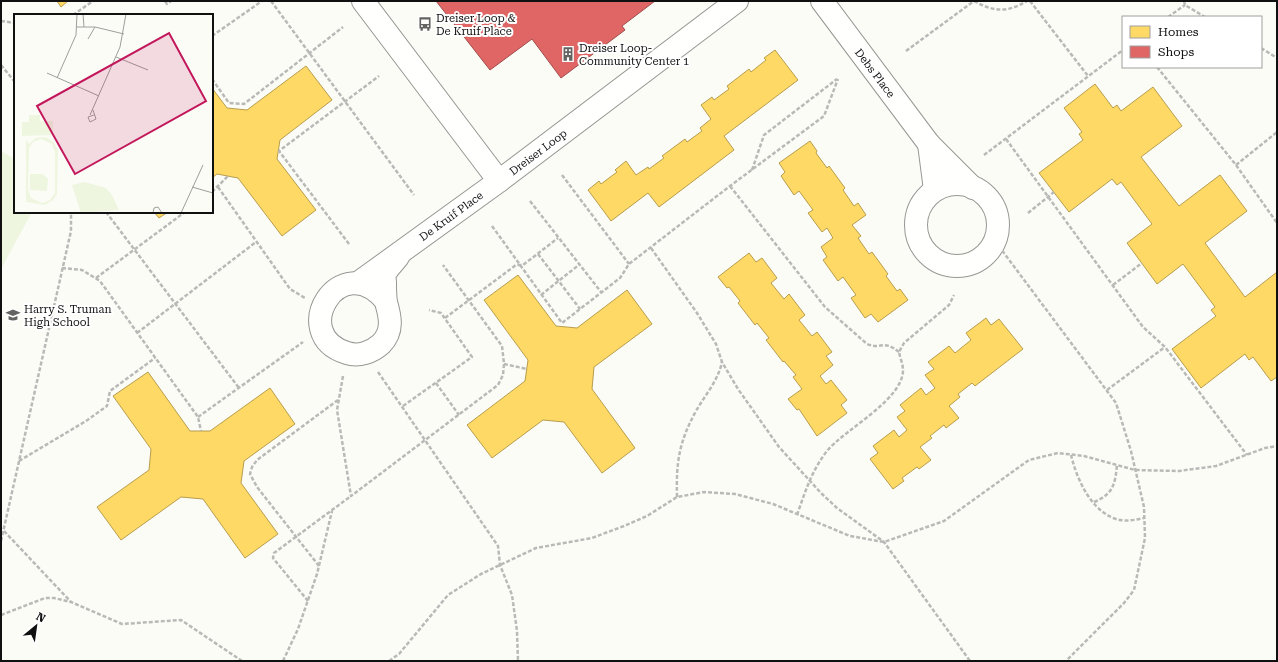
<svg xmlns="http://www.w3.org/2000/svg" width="1278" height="662" font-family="'Roboto Serif',serif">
	<rect width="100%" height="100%" fill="#fcfcf7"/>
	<!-- pitch -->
	<polygon fill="#eef6e0" points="1,151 15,159 15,212 32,212 1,269"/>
	<!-- homes -->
	<g fill="#ffd966" stroke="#b79d4c">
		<polygon points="57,1 68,1 61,7"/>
		<polygon points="775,50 798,80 724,136 734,150 659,207 648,193 611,221 588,190 599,181 601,184 617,172 615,170 626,161 636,175 648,167 649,169 664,158 662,156 685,139 687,142 702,131 700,128 711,119 701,105 712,97 714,100 729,89 727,86 749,69 751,72 766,60 764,58"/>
		<polygon points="306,66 332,100 280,140 277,159 316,210 282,236 238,178 217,174 212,178 212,88 227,108 247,110"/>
		<polygon points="1095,84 1113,108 1117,105 1121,111 1153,87 1182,126 1141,157 1179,206 1220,175 1247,211 1205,243 1245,297 1277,272 1277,377 1271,381 1253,357 1249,360 1245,354 1201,388 1172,349 1216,316 1211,310 1215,307 1183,264 1157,284 1127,243 1152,224 1121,182 1117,185 1112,179 1069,212 1039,173 1083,140 1079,134 1082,132 1064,108"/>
		<polygon points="810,141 817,151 816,153 827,168 829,166 845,188 843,190 854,206 858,203 866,215 852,225 861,236 858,238 869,254 872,252 888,274 886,276 897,291 900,289 908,300 878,322 871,314 865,318 851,298 856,295 843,277 838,281 823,260 827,257 821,247 833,238 827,228 822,232 808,213 813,210 799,191 794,195 781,176 785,172 779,163"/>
		<polygon points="154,212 168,212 159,218"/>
		<polygon points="749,253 756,262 762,258 777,278 771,283 784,299 789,294 805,315 799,320 812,336 817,332 832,352 826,356 833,365 820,376 826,384 831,380 847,400 841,405 847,413 817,436 799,409 797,410 788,399 802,389 793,377 796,375 784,361 783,362 766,340 769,338 757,323 755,325 738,303 740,301 729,287 727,288 718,277"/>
		<polygon points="518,275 556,326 577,328 627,290 652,324 594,367 592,389 635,448 602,473 564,422 543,420 492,458 467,425 525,381 528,360 484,300"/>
		<polygon points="986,318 991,325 999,319 1023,349 975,386 972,383 958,394 960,397 949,406 959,418 946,428 944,425 930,436 932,438 920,447 931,460 919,469 917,467 902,478 904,481 893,489 870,459 878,453 873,446 894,430 899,437 907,430 897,417 905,411 900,405 921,388 926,395 935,388 925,375 934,369 928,362 949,346 955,353 971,340 966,333"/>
		<polygon points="148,372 190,431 210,431 270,388 295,424 244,461 241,483 278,534 245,558 203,499 181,497 121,540 97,507 149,470 151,449 113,396"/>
	</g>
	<!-- shops -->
	<polygon fill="#e06666" stroke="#a24c4c" points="436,1 655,1 622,26 625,30 561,78 532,39 490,70"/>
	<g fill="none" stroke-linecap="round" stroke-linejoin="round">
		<defs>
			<g id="street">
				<polyline points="363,1 499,181"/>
				<polyline points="822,1 929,144 973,188"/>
				<polyline points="929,144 935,190"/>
				<circle cx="957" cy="225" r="41"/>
				<polyline points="358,283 499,181 737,1"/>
				<path d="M386 301C340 246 287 335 347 353 359 357 372 352 381 344 394 331 390 316 386 302 385 296 385 289 385 283 385 281 384 277 385 274 387 269 394 262 398 257"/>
			</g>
		</defs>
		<!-- street casing -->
		<use href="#street" stroke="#969694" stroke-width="24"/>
		<!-- path -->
		<g stroke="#b9b9b8" stroke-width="2.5" stroke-dasharray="4 2" stroke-linecap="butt">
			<polyline points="165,1 167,4 171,1"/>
			<polyline points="271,1 414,195"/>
			<path d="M974 1C994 12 1007 13 1027 1"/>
			<polyline points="1030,1 1088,76"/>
			<polyline points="1184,1 1185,5 1205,17"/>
			<polyline points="73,15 93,1"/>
			<polyline points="1168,17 1185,5"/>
			<polyline points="1,21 15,23"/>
			<polyline points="212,36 262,1"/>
			<polyline points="1261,48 1277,58"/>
			<polyline points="906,51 974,1"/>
			<polyline points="1,65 15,82"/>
			<polyline points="1157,67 1236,165 1277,223"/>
			<polyline points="212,79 229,103 244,104 343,27"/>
			<polyline points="1006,139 1143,327 1165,347 1247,455"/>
			<polyline points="984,155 1123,50"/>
			<polyline points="1236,165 1277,132"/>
			<polyline points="752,170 764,135 837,79"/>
			<polyline points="562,175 629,264"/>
			<path d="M730 186 825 307 867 344C882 350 883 339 899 352"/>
			<polyline points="218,187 290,289 305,298"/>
			<polyline points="212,192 228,176"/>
			<polyline points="530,201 601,292"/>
			<polyline points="106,212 239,388"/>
			<polyline points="1028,213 1054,192"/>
			<polyline points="492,226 562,323 620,278 629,264 730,186 824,116 838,79"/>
			<polyline points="995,241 1116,403 1131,451 1144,507 1145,538 1134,590 1124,603 1066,661"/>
			<polyline points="349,244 279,151 379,76"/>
			<polyline points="651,248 697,313 716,344 722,362 738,389 779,447 821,493 837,508 884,542 970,661"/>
			<polyline points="538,254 580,309"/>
			<polyline points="62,268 82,270 100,281 198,417 201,431"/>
			<polyline points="96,278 185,212"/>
			<polyline points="1113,285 1142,263"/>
			<polyline points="541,295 580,264"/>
			<polyline points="445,318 516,265 523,265 558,238"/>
			<polyline points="137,333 256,242"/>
			<polyline points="504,364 527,369"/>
			<polyline points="378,372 498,546 500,565 512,595 517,631 518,661"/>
			<polyline points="343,376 337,410 351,496 498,385 503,375 504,364 502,346 443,265"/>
			<polyline points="436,383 459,415"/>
			<polyline points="1107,390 1165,347"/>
			<polyline points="403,406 472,357 441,313 429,310"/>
			<polyline points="198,417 303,342"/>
			<path d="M1071 455C1077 479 1090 510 1116 519 1126 522 1135 520 1144 518"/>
			<polyline points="19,461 86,421 107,406 110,391 155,358"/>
			<path d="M677 497C676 462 679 442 696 411 705 395 718 381 722 362"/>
			<path d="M1094 502C1113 494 1115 485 1117 465"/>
			<path d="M797 515C805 492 812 470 827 451 845 429 903 400 903 370 903 364 900 358 899 352L904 343 949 305 954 295"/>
			<polyline points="4,531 71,602"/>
			<polyline points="1,541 71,231 71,212"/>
			<polyline points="319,566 257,487 250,474 252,467 257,460 338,400"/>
			<polyline points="308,601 273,558 274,553 351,496"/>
			<polyline points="1,615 45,598 54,598 71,602 122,624 181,620 242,661"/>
			<polyline points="283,661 298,629 317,574 332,511"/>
			<polyline points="389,661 399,654 448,595 481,574 536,548 592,538 624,526 647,516 677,497 704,492 735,494 773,504 850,536 884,542 944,521 1029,460 1058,453 1084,456 1135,470 1179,471 1216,466 1265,448 1277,446"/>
		</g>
		<!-- street -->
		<use href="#street" stroke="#fffffe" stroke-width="22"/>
	</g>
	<!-- icons -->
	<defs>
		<symbol id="bus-bare" viewBox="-9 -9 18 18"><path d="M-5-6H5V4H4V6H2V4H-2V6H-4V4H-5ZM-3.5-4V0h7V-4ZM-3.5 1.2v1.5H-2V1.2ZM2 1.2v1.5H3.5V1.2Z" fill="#636361" stroke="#fff" stroke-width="2.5" paint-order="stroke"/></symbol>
		<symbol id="building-bare" viewBox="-9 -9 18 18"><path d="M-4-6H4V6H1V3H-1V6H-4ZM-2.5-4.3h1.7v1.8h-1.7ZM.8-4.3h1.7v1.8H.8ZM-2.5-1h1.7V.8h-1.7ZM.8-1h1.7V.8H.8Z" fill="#636361" stroke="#fff" stroke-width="2.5" paint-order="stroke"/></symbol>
		<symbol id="school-bare" viewBox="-9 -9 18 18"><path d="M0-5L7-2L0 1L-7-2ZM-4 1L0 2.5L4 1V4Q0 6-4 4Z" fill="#636361" stroke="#fff" stroke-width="2.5" paint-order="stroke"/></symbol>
	</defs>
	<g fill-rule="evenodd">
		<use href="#bus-bare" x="415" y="14" width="20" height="20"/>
		<use href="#building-bare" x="558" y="44" width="20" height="20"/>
		<use href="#school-bare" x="3" y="305" width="20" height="20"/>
	</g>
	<g text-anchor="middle" stroke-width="4" stroke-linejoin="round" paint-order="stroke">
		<!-- poi labels -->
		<g font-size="11" fill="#101010" stroke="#fff" text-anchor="start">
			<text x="436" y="22">Dreiser Loop &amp;<tspan x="436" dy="13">De Kruif Place</tspan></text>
			<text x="579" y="52">Dreiser Loop-<tspan x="579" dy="13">Community Center 1</tspan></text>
			<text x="24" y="313">Harry S. Truman<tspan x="24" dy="13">High School</tspan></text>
		</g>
		<!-- street labels -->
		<g font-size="11" fill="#101010" stroke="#fff">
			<text transform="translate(875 73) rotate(53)" y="4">Debs Place</text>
			<text transform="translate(538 152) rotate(-37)" y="4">Dreiser Loop</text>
			<text transform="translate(451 216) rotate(-36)" y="4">De Kruif Place</text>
		</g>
	</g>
	<!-- overview -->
	<g transform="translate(14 14)">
		<rect width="199" height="199" fill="#fcfcf7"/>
		<path d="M15 101H26V107H39V121L8 122V108H15ZM32 123 40 128 44 137 43 180 39 186 31 191 12 188V126L15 130 21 124ZM27 125 38 130 41 138V179L36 186 28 189 17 184 14 175 15 134 19 128ZM16 160H29L34 165 33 177 16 176ZM71 168 92 174 98 181 105 196 67 199 58 171Z" fill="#eef6e0" fill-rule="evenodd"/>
		<path fill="none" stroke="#9e9e9b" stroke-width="1" d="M69 0 70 13M63 13H81L110 20M74 25 81 13M102 43 134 56M33 59 85 82M43 64 62 21 63 0M79 96 82 105 76 108 74 103 80 101M76 101 106 33 112 0M178 173 199 179M139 199 140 194 144 193 148 199M167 199 189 151"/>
		<path fill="#c2185b" fill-opacity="0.15" stroke="#c2185b" stroke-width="2" d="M155 19 192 87 61 160 23 92Z"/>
		<rect width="199" height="199" fill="none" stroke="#101010" stroke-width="2"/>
	</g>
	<!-- border -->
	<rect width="1278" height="662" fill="none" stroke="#101010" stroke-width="4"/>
	<!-- legend -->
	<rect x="1122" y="16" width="140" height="52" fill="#ffffff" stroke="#9f9f9f"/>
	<rect x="1130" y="26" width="20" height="12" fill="#ffd966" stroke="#9f9f9f"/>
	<text x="1158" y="36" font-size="12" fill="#101010">Homes</text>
	<rect x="1130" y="46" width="20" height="12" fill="#e06666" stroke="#9f9f9f"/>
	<text x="1158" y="56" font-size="12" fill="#101010">Shops</text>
	<!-- north arrow -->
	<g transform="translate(36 626) rotate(29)" stroke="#ffffff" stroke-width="3" paint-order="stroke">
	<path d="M0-3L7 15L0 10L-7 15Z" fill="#101010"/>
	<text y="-6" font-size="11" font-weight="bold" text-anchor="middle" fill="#101010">N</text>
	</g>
</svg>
